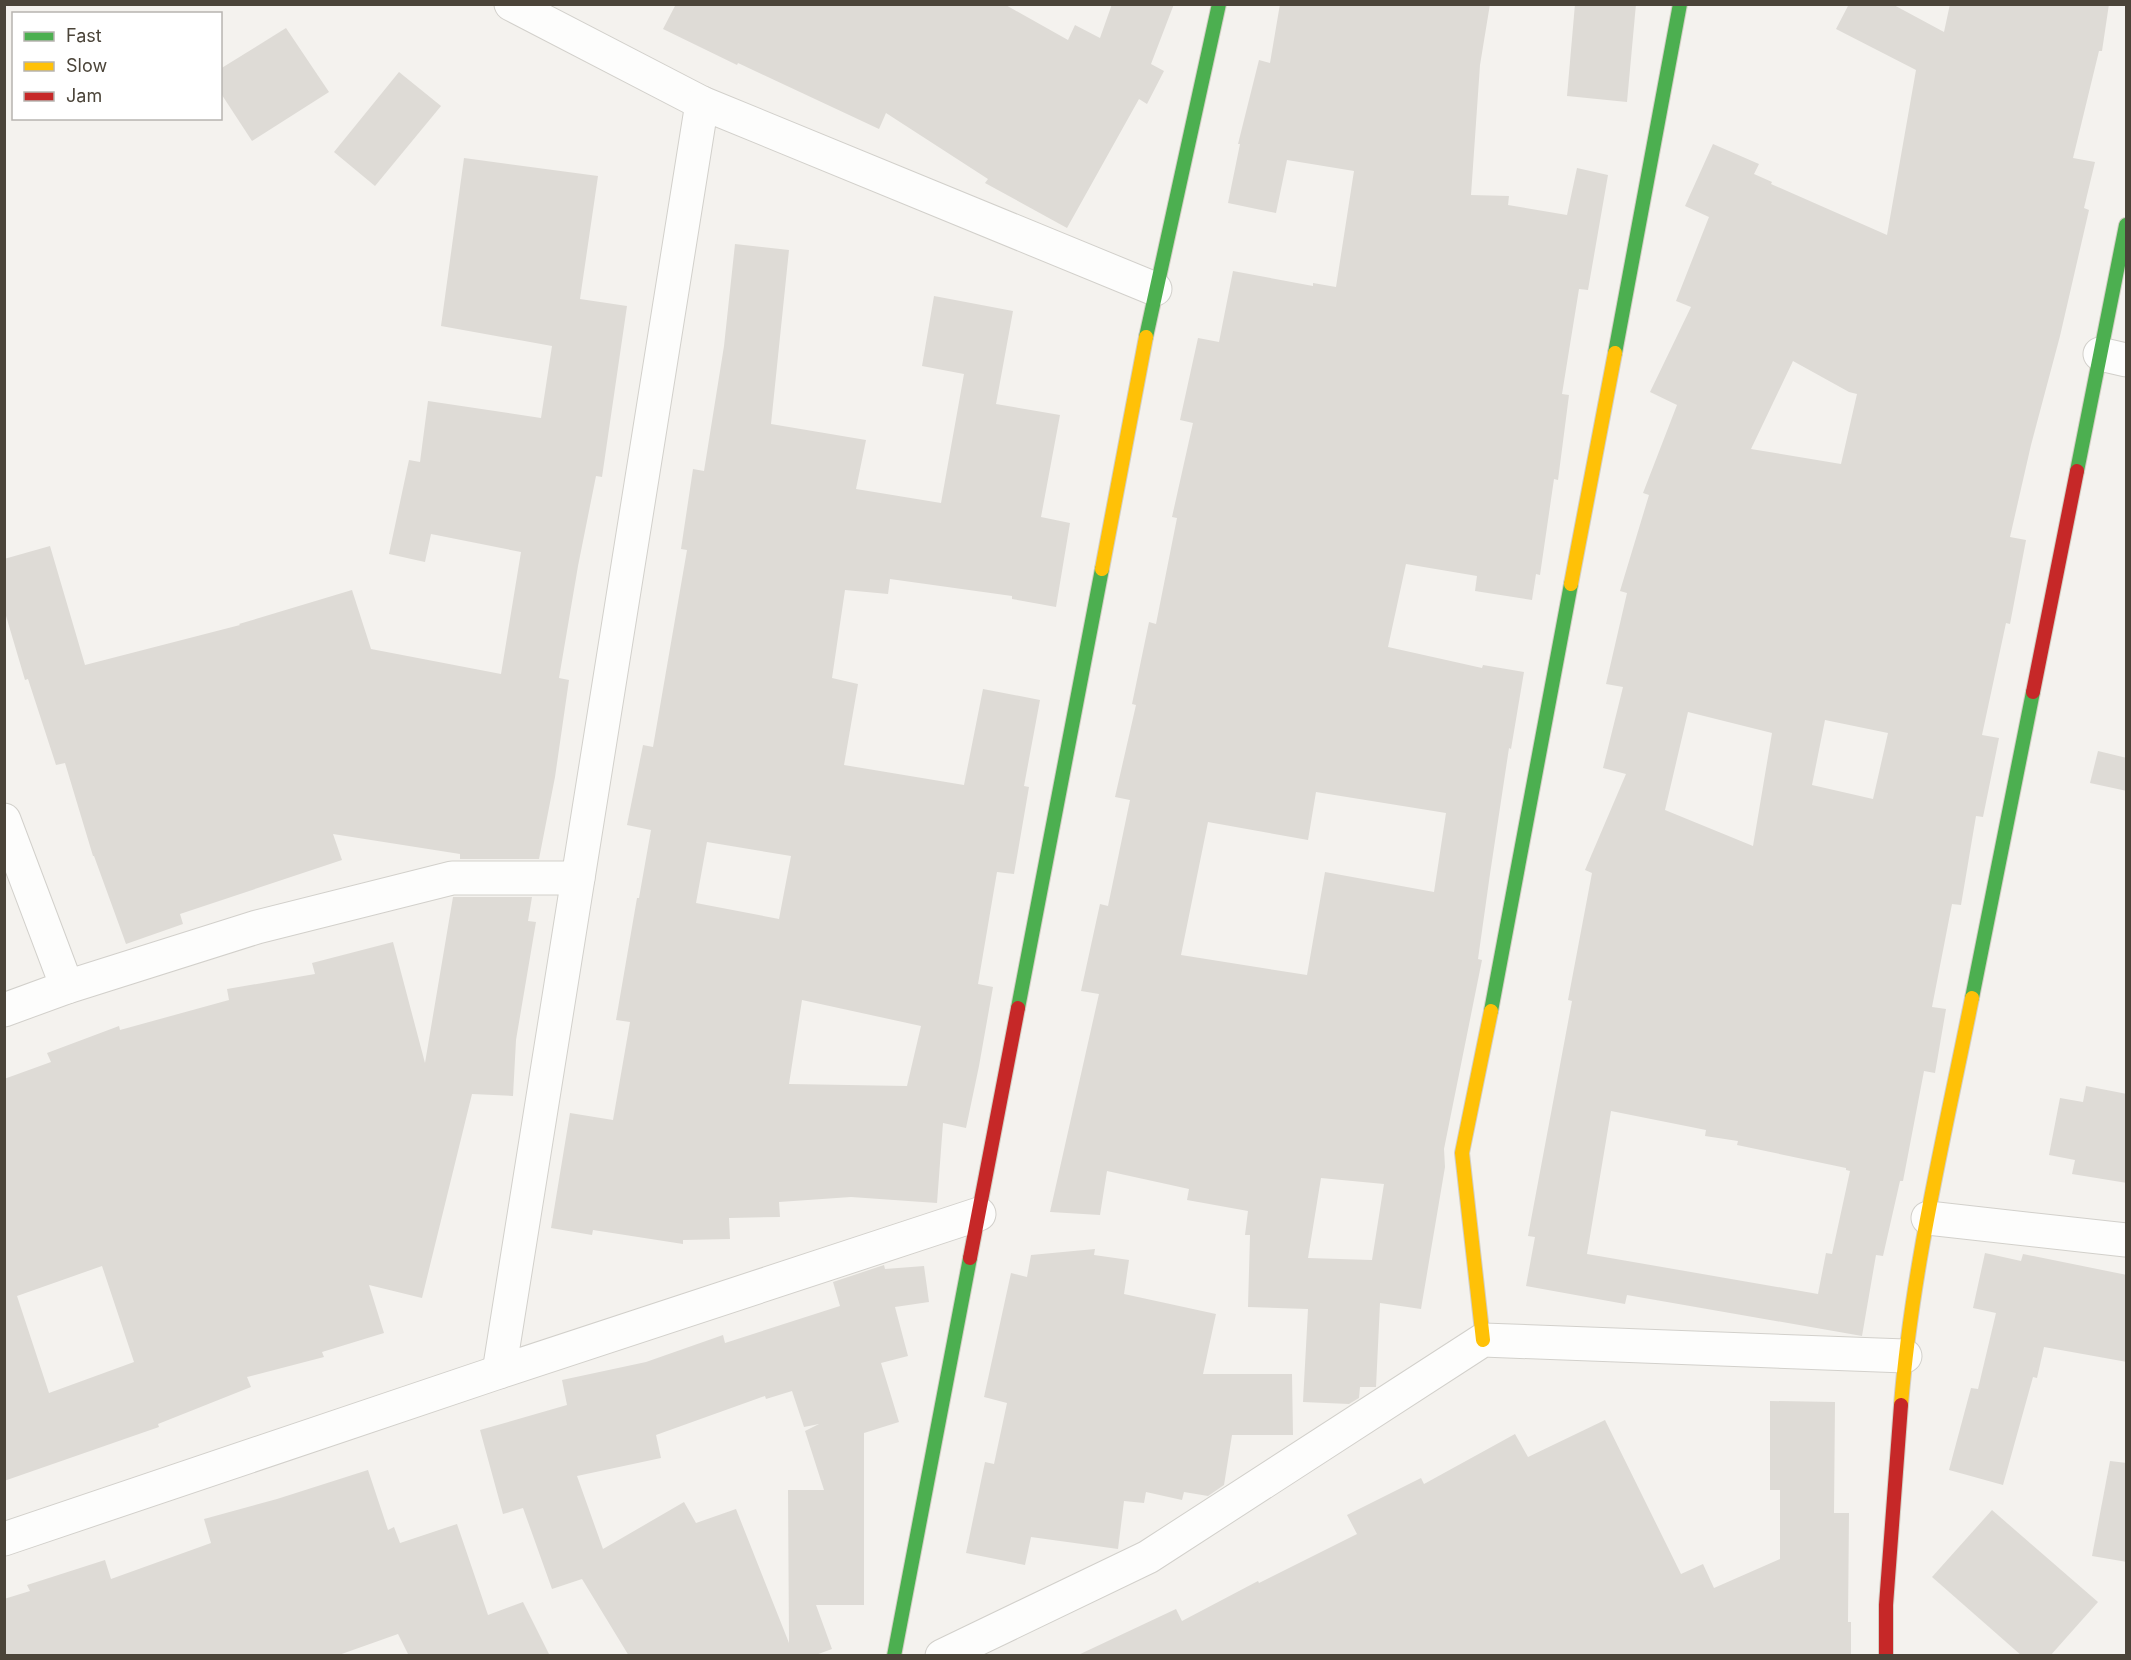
<svg xmlns="http://www.w3.org/2000/svg" width="2131" height="1660" font-family="Inter,sans-serif">
	<rect width="100%" height="100%" fill="#f4f2ee"/>
	<!-- building -->
	<g fill="#dedbd6" fill-rule="evenodd">
		<polygon points="676,4 1004,4 1068,40 1075,25 1100,38 1112,4 1174,4 1151,64 1164,71 1147,104 1139,99 1067,228 985,183 988,179 886,113 879,129 738,63 737,65 663,29"/>
		<path d="M1280 4H1490L1480 65 1471 195 1509 196 1508 205 1567 215 1577 168 1608 175 1588 290 1579 289 1562 394 1569 395 1558 480 1554 479 1540 575 1536 574 1532 600 1475 591 1477 576 1406 564 1388 647 1482 668 1483 665 1524 672 1511 749 1509 748 1490 874 1478 959 1482 960 1444 1149 1445 1167 1421 1309 1380 1303 1376 1387H1360L1359 1398 1349 1404 1303 1402 1308 1309 1248 1307 1250 1235H1245L1248 1211 1187 1200 1189 1189 1107 1171 1100 1215 1050 1212 1099 994 1081 991 1100 904 1108 906 1130 800 1115 797 1136 705 1132 704 1149 622 1156 624 1177 518 1172 517 1193 423 1180 420 1198 338 1219 342 1233 271 1313 286V283L1336 287 1354 171 1287 160 1276 213 1228 203 1240 144H1238L1259 60 1270 63ZM1316 792 1446 813 1434 892 1325 872 1307 975 1181 955 1208 822 1308 840ZM1321 1178 1384 1184 1372 1260 1308 1258Z"/>
		<polygon points="1575,4 1636,4 1627,102 1567,96"/>
		<path d="M1849 4H1892L1944 32 1950 4H2109L2102 51H2099L2073 158 2095 162 2084 208 2089 210 2060 336 2031 445 2010 537 2026 540 2010 624 2006 623 1982 735 1999 738 1983 817 1976 816 1961 905 1952 904 1932 1007 1946 1009 1935 1073 1924 1071 1903 1181H1900L1883 1256 1876 1255 1862 1336 1627 1295 1625 1304 1526 1286 1535 1237 1528 1236 1572 1001 1568 1000 1592 873 1585 870 1626 774 1603 768 1623 687 1606 684 1627 593 1620 591 1649 495 1643 493 1677 405 1650 392 1691 307 1676 301 1709 217 1685 206 1713 144 1759 164 1754 174 1772 182 1771 184 1887 235 1916 70 1836 29ZM1793 361 1849 392 1857 394 1841 464 1751 449ZM1688 712 1772 733 1753 846 1665 810ZM1825 720 1888 733 1873 799 1812 785ZM1611 1111 1706 1130 1705 1136 1738 1141 1737 1145 1846 1168V1170L1850 1171 1832 1254 1826 1253 1818 1294 1587 1254Z"/>
		<polygon points="286,28 329,92 252,141 220,92 220,69"/>
		<polygon points="399,72 441,106 375,186 334,152"/>
		<polygon points="464,158 598,176 580,299 627,306 602,477 596,476 578,566 559,678 569,680 555,777 539,859 460,859 460,854 333,834 342,860 180,914 183,924 126,944 94,856 93,856 65,763 56,765 28,679 25,680 4,609 4,559 50,546 85,665 240,625 239,624 352,590 371,649 501,674 521,552 431,534 425,562 389,554 409,460 420,462 428,401 541,418 552,346 441,326"/>
		<path d="M735 244 789 250 771 424 866 440 856 489 941 503 964 374 922 366 934 296 1013 311 996 404 1060 415 1041 517 1070 523 1056 607 1012 599V596L890 579 888 594 845 590 832 678 858 684 844 765 964 785 983 689 1040 700 1024 786 1029 787 1014 874 997 872 978 984 993 987 979 1066 966 1128 943 1123 937 1203 851 1197 779 1202 780 1217 729 1218 730 1239 683 1240V1244L593 1230 592 1235 551 1228 570 1113 613 1120 630 1022 616 1020 637 898H639L651 830 627 825 643 745 653 747 687 550 681 549 693 469 704 471 724 346ZM707 842 791 856 779 919 696 903ZM802 1000 921 1026 907 1086 789 1084Z"/>
		<polygon points="2098,751 2127,758 2127,791 2090,783"/>
		<path d="M453 897H532L528 921 536 922 516 1040 513 1096 472 1094 422 1298 369 1285 384 1333 322 1352 324 1357 247 1377 251 1387 158 1424 159 1427 4 1481V1079L51 1062 47 1053 119 1026 120 1030 229 1000 227 989 315 974 312 963 393 942 425 1063ZM102 1266 134 1362 49 1393 17 1296Z"/>
		<polygon points="2086,1086 2127,1094 2127,1183 2072,1174 2075,1160 2049,1155 2060,1098 2083,1102"/>
		<polygon points="1095,1249 1094,1255 1129,1260 1124,1294 1216,1314 1203,1374 1292,1374 1293,1435 1232,1435 1224,1485 1208,1496 1184,1492 1182,1500 1146,1492 1144,1503 1124,1501 1118,1549 1031,1537 1025,1565 966,1553 985,1462 994,1464 1007,1403 984,1397 1011,1273 1027,1277 1031,1255"/>
		<polygon points="1985,1253 2021,1261 2023,1254 2127,1275 2127,1362 2044,1347 2037,1378 2033,1377 2003,1485 1949,1470 1971,1388 1978,1389 1996,1313 1973,1308"/>
		<path d="M884 1265 885 1269 924 1266 929 1302 895 1307 908 1356 881 1363 899 1422 864 1433V1605H816L832 1649 813 1656H629L582 1579 552 1589 523 1508 503 1514 480 1430 567 1405 562 1380 646 1362 723 1335 725 1343 840 1306 833 1282ZM792 1391 804 1427 819 1424 805 1431 824 1490H788L789 1643 736 1509 696 1523 684 1502 603 1549 577 1476 661 1458 656 1435 765 1396 766 1399Z"/>
		<polygon points="1770,1401 1835,1402 1834,1513 1849,1513 1848,1622 1851,1622 1851,1656 1076,1656 1176,1609 1182,1621 1258,1581 1259,1583 1357,1534 1347,1515 1421,1478 1424,1484 1515,1434 1528,1457 1605,1420 1681,1574 1703,1564 1714,1588 1780,1559 1780,1490 1770,1490"/>
		<polygon points="2110,1461 2127,1463 2127,1562 2092,1556"/>
		<polygon points="368,1470 388,1530 394,1527 400,1543 457,1524 488,1615 523,1602 550,1656 409,1656 398,1634 336,1656 4,1656 4,1599 30,1591 27,1585 105,1560 111,1579 211,1543 204,1519 277,1499"/>
		<polygon points="1992,1510 2098,1602 2050,1656 2022,1656 1932,1577"/>
	</g>
	<g fill="none" stroke-linecap="round" stroke-linejoin="round">
		<defs>
			<g id="street">
				<polyline points="511,4 702,103 1155,289"/>
				<polyline points="2100,354 2126,360"/>
				<polyline points="4,820 67,987"/>
				<polyline points="4,1010 67,987 257,927 452,878 578,878"/>
				<polyline points="1928,1218 2126,1240"/>
				<polyline points="499,1372 702,103"/>
				<polyline points="4,1539 499,1372 979,1214"/>
				<polyline points="942,1656 1148,1557 1483,1340 1905,1356"/>
			</g>
			<g id="fast">
				<polyline points="1146,337 1219,4"/>
				<polyline points="1615,353 1680,4"/>
				<polyline points="2077,471 2126,225"/>
				<polyline points="1972,998 2033,692"/>
				<polyline points="1018,1008 1102,569"/>
				<polyline points="1491,1011 1571,584"/>
				<polyline points="894,1656 970,1258"/>
			</g>
			<g id="slow">
				<polyline points="1102,569 1146,337"/>
				<polyline points="1571,584 1615,353"/>
				<polyline points="1483,1340 1462,1153 1491,1011"/>
				<path d="M1901 1405C1912 1268 1945 1133 1972 998"/>
			</g>
			<g id="jam">
				<polyline points="2033,692 2077,471"/>
				<polyline points="970,1258 1018,1008"/>
				<polyline points="1886,1656 1886,1605 1901,1405"/>
			</g>
		</defs>
		<!-- street casing -->
		<use href="#street" stroke="#d2d0cb" stroke-width="35"/>
		<!-- fast casing -->
		<use href="#fast" stroke="#d3cfc5" stroke-width="16"/>
		<!-- slow casing -->
		<use href="#slow" stroke="#d3cfc5" stroke-width="16"/>
		<!-- jam casing -->
		<use href="#jam" stroke="#d3cfc5" stroke-width="16"/>
		<!-- street -->
		<use href="#street" stroke="#fdfdfc" stroke-width="33"/>
		<!-- fast -->
		<use href="#fast" stroke="#4caf50" stroke-width="14"/>
		<!-- slow -->
		<use href="#slow" stroke="#ffc107" stroke-width="14"/>
		<!-- jam -->
		<use href="#jam" stroke="#c62828" stroke-width="14"/>
	</g>
	<!-- border -->
	<rect width="2131" height="1660" fill="none" stroke="#4b4439" stroke-width="12"/>
	<!-- legend -->
	<rect x="12" y="12" width="210" height="108" fill="#ffffff" stroke="#b7b4b0" stroke-width="1.5"/>
	<rect x="24" y="32" width="30" height="9" fill="#4caf50" stroke="#b7b4b0" stroke-width="1.5"/>
	<text x="66" y="42" font-size="18" fill="#4b4439">Fast</text>
	<rect x="24" y="62" width="30" height="9" fill="#ffc107" stroke="#b7b4b0" stroke-width="1.5"/>
	<text x="66" y="72" font-size="18" fill="#4b4439">Slow</text>
	<rect x="24" y="92" width="30" height="9" fill="#c62828" stroke="#b7b4b0" stroke-width="1.5"/>
	<text x="66" y="102" font-size="18" fill="#4b4439">Jam</text>
</svg>
